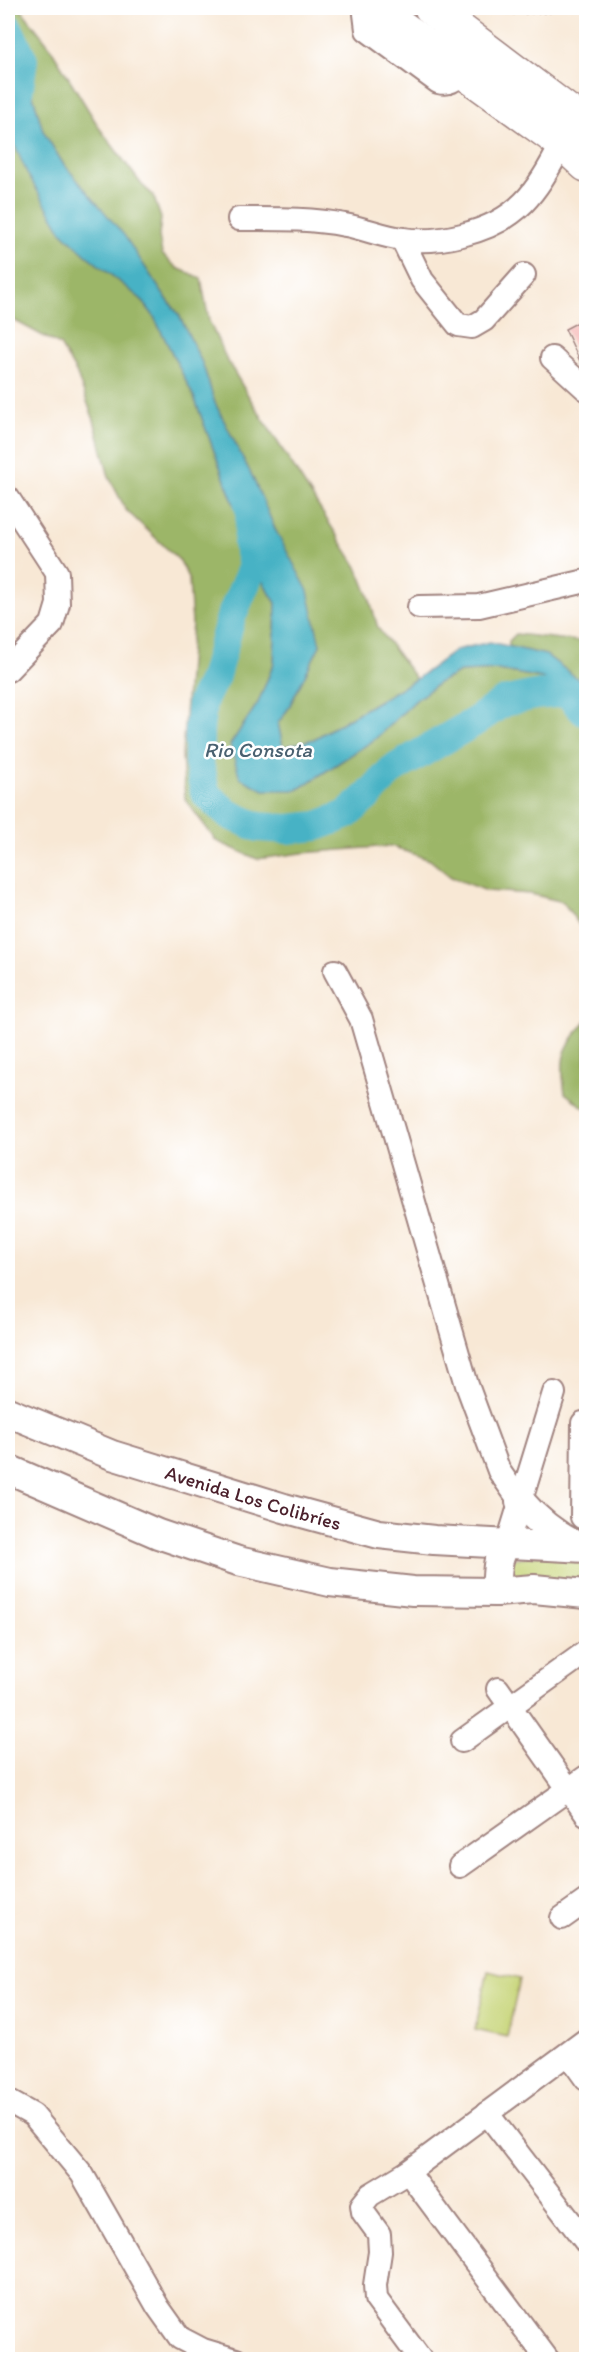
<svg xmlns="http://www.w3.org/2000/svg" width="594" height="2367" font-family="Itim,sans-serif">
	<rect width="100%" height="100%" fill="#fff"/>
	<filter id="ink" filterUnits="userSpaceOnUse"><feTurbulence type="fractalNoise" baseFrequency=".0167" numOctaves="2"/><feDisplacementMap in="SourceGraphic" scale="12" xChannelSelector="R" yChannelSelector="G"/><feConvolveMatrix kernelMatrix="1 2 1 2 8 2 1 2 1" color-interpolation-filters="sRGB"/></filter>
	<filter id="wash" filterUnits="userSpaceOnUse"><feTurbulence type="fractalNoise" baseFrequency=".008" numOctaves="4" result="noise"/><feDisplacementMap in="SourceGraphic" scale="24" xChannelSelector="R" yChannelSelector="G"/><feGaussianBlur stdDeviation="1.35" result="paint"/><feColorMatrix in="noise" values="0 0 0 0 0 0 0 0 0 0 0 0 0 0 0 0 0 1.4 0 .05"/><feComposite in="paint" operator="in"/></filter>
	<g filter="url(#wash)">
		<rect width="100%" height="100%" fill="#f8e8d5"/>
		<!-- green -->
		<g fill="#c6d476" stroke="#887a50" stroke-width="1.5">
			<polygon points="586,1548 586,1594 552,1592 498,1571 497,1561"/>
			<polygon points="488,1971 520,1979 507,2037 475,2030"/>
		</g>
		<!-- forest -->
		<g fill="#9cb667" stroke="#736a49" stroke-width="1.5">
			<polygon points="8,8 20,8 48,44 100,129 142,185 153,195 161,218 159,236 162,254 177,268 201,278 209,321 226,358 249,397 357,567 369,597 378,628 416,679 314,739 283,747 278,723 288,709 320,645 275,529 253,478 215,403 203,365 179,315 62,162 43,131 23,60 8,34"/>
			<polygon points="8,118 10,135 62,232 85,254 141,299 153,315 194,397 236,510 253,566 276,603 274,663 258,703 230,745 297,790 374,740 416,700 440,682 460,672 498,670 542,678 567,692 586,716 586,942 583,930 563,902 531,894 487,891 451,877 430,860 391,846 302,853 257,859 216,841 185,799 182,754 192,623 189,580 180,561 126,510 109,477 94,420 76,372 60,345 8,317"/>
			<polygon points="516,634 586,642 586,685 546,655 509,647 509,641"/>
			<path d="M586 1021V1109L565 1093C559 1055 563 1050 586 1021Z"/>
		</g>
		<!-- water -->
		<polygon fill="#47b2c5" stroke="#486878" stroke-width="1.5" points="8,34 23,60 43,131 62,162 124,235 163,294 179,315 203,365 215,403 253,478 275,529 308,591 320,645 288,709 278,723 283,747 314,739 416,679 456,650 490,642 546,655 586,685 586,716 567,692 542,678 498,670 460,672 440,682 416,700 374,740 297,790 264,790 240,778 230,745 258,703 274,663 276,603 253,566 236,510 194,397 153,315 141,299 85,254 62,232 28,175 10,135 8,118"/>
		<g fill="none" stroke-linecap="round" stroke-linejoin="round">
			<!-- stream -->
			<polyline stroke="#47b2c5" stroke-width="5" points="8,2355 12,2360"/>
			<!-- river -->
			<g stroke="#47b2c5" stroke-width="30">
				<polyline points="8,28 23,60 17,100"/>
				<polyline points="249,506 251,512 248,544 253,566 231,617 215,676 202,702 199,731 199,763 205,793 228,814 258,827 288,829 317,826 346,815 369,795 392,770 476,721 503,702 535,695 567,692 583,710 586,711"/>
			</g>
		</g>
		<g id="blocks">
			<!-- building -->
			<polygon fill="#f4aaa8" points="586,318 586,374 565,329"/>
		</g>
	</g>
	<g filter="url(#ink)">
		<use href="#blocks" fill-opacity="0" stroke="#a18480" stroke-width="1.5"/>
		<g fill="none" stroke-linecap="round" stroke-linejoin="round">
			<defs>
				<g id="minor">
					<path d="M369 8 365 14 367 30 438 82C450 85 454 80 462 72"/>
					<path d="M239 219C274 219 310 218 345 225 364 228 383 237 403 239 423 242 442 240 462 235 517 222 538 192 562 143"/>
					<polyline points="402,239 422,280 458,325 472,327 484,320 524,275"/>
					<polyline points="552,358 586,389"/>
					<polyline points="8,498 57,573 58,604 52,624 8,670"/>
					<polyline points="419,607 479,606 586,581"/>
					<polyline points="335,971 361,1019 467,1385 499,1471 520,1501"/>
					<polyline points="583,1423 582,1517 586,1517"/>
					<polyline points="508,1542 554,1393"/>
					<polyline points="498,1689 586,1814"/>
					<polyline points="462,1741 586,1652"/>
					<polyline points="460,1866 586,1777"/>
					<polyline points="562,1918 586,1901"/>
					<polyline points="568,2054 586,2079"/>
					<polyline points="8,2101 33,2115 82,2174 158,2307 180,2338 203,2350 236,2360"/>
					<polyline points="487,2113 586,2242"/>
					<polyline points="408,2172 548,2360"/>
					<polyline points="421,2360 376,2299 375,2285 380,2252 379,2234 363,2212 362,2205 370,2195 408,2172 586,2040"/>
				</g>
				<g id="major">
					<path id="s1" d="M8 1412 112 1455 284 1508 379 1534 434 1540 586 1548"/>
					<polyline points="8,1469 158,1534 238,1561 330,1582 413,1591 496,1592 534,1589 586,1594"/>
					<path d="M520 1501C537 1521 555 1535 578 1547"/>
					<path d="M496 1592C498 1574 495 1557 508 1542"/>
				</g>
				<g id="highway">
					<polyline points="375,8 562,143 586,165"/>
					<polyline points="431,8 586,125"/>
				</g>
			</defs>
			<!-- minor casing -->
			<use href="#minor" stroke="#a18480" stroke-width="26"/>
			<!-- major casing -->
			<use href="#major" stroke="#a18480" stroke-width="32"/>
			<!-- highway casing -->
			<use href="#highway" stroke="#a18480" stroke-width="36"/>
			<!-- path -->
			<polyline stroke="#a18480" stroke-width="3" stroke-dasharray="1.5 4.5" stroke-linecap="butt" points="490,8 509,14 586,10"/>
			<!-- minor -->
			<use href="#minor" stroke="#fff" stroke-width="22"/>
			<!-- major -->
			<use href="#major" stroke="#fff" stroke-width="28"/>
			<!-- highway -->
			<use href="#highway" stroke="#fff" stroke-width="33"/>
		</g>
	</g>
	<g text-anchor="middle" stroke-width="5" stroke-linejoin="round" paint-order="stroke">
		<!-- street labels -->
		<g font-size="20" fill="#4a1f2b" stroke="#fff">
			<text dy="7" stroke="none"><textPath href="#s1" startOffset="260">Avenida Los Colibríes</textPath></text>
		</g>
		<!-- water labels -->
		<g font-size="21" font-style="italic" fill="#496170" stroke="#fff">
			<text x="258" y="757">Rio Consota</text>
		</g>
	</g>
	<!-- margin -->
	<rect width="594" height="2367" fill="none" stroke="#fff" stroke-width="30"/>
</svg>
